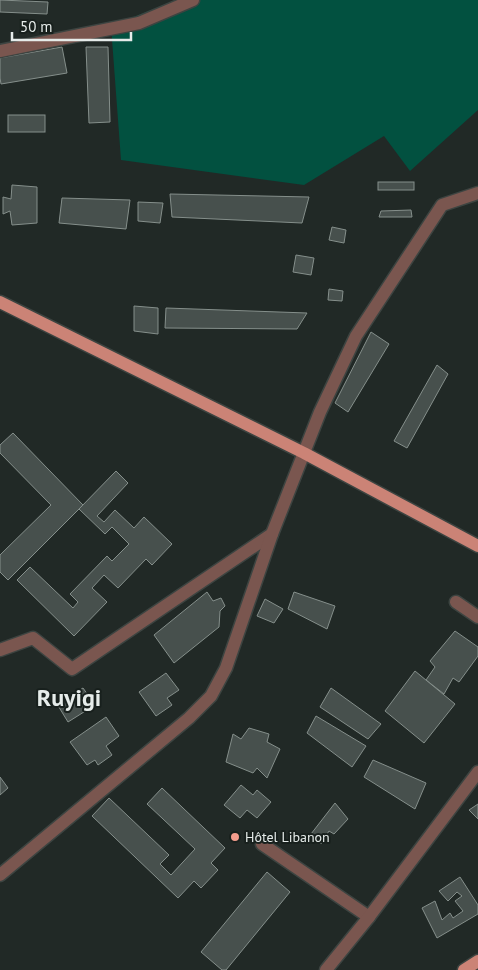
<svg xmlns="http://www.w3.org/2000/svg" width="478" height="970" font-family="'PT Sans',sans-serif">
	<rect width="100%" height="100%" fill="#212926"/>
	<!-- green -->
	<polygon fill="#025140" points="176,0 478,0 478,110 410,171 384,136 304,185 121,160 111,26"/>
	<!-- building -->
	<g fill="#47504d" stroke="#858f8b">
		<polygon points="0,0 48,2 47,14 0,12"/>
		<polygon points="62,47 67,73 1,84 0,78 0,58"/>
		<polygon points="86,47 108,47 110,122 89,123"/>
		<rect x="8" y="115" width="37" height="17"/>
		<rect x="378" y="182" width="36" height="8"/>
		<polygon points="12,185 37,187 37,223 12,225 10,211 3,214 3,197 11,199"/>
		<polygon points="170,194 309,197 302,223 172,217"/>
		<polygon points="62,198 130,200 126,229 59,223"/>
		<polygon points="138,202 163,203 160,223 138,221"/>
		<polygon points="411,210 412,217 379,217 381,211"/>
		<polygon points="332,227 346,230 344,243 329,240"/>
		<polygon points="296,255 314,258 311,275 293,272"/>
		<polygon points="329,289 343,291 342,301 328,300"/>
		<polygon points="134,306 158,308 158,334 134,331"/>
		<polygon points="166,308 307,313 297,329 165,328"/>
		<polygon points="371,332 389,344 348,412 335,403"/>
		<polygon points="437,365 448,374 407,448 394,441"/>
		<polygon points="13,433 83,505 8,580 0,572 0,555 51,505 0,453 0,445"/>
		<polygon points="116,471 128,483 97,516 104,522 115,510 134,528 144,517 172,544 152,565 146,559 118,588 104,575 92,588 107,602 74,636 17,580 30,567 73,608 78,602 70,594 107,556 112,561 129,544 112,527 105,534 79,509"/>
		<polygon points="207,592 213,601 221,598 225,606 220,611 219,627 174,663 154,635"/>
		<polygon points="294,592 335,606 327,629 288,609"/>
		<polygon points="265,599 283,609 274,623 257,616"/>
		<polygon points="455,631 478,647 478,656 459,682 453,678 444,694 426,680 435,667 430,661"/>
		<polygon points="415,671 455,704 424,743 385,711"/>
		<polygon points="166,673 179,690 167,698 172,705 156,716 139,692"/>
		<polygon points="83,688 95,705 68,722 57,704"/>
		<polygon points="331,688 381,724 368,739 320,707"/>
		<polygon points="316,716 366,746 352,767 307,733"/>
		<polygon points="106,717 119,736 106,746 112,755 98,765 95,760 87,765 70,742"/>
		<polygon points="249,728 269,734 267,742 280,749 267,778 257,768 253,773 226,762 233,734 241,739"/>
		<polygon points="373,760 426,783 415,809 364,777"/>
		<polygon points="0,777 8,788 0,795"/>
		<polygon points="241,785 253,795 257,790 271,802 257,818 247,810 240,818 224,805"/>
		<polygon points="162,788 225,848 211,863 218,870 201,888 194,881 178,898 92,816 109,798 169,855 160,864 171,875 195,849 147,804"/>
		<polygon points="335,803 348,819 334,834 329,831 321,844 311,834"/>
		<polygon points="478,804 478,819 469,810"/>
		<polygon points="267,872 290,892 226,970 222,970 201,952"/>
		<polygon points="460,877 478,905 478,914 437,938 422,908 435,901 442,920 450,913 453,918 463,911 455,901 462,896 457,892 448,901 439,891"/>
	</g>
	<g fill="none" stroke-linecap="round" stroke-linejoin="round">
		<defs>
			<g id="minor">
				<polyline points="0,51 139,23 193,0"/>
				<polyline points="456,602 478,617"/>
				<polyline points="0,650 33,638 72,669 272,534"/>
				<polyline points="262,844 369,917"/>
				<polyline points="0,875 189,718 211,696 226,668 272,534 320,412 356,336 442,205 478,193"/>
				<polyline points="326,970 369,917 478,772"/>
			</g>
			<g id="major">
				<polyline points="0,302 304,453 478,546"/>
				<polyline points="464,970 478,961"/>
			</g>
		</defs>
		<!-- minor casing -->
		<use href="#minor" stroke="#3d4441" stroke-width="15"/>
		<!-- major casing -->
		<use href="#major" stroke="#3d4441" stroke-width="15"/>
		<!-- minor -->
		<use href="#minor" stroke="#7a564f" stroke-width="12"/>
		<!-- major -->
		<use href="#major" stroke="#cb8376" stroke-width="12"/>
	</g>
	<!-- markers -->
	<circle fill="#f49d8d" stroke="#18201d" stroke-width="2" cx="235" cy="837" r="5"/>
	<g text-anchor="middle" stroke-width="4" stroke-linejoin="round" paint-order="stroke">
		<!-- poi labels -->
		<g font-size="14" fill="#e6ecea" stroke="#18201d" text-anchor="start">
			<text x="245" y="842">Hôtel Libanon</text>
		</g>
		<!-- town labels -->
		<g font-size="24" font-weight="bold" fill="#e6ecea" stroke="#18201d">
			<text x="69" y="706">Ruyigi</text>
		</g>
	</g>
	<!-- scale -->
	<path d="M12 32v8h119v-8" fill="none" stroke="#e6ecea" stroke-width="2.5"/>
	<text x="20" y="32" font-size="15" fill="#e6ecea" stroke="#18201d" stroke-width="4" paint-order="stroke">50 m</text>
</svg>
